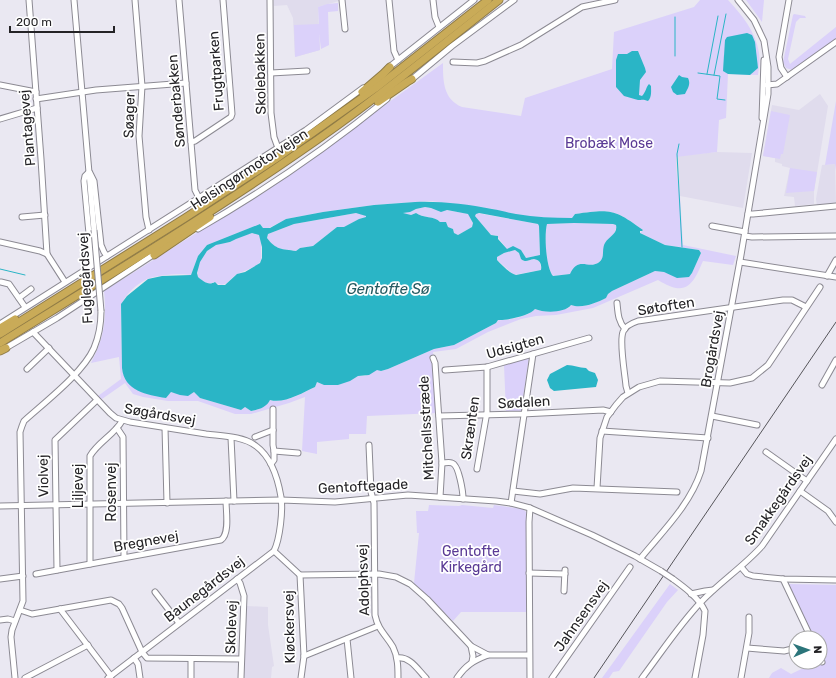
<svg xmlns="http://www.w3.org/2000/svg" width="836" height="678" font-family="Rubik,sans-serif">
	<rect width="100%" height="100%" fill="#eae8f2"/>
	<!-- built -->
	<g fill="#e0dced">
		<polygon points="274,0 338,0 339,1 318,7 320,50 295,57 293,18 287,5 274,6"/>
		<polygon points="820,94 828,106 814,191 814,204 795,206 794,197 784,196 790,168 782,166 782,164 775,162 775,158 763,156 772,105 799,110"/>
		<polygon points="717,152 752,153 743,208 680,196 676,169 676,156"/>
		<polygon points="835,164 836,204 817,206 816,199 822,165"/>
		<polygon points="247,606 268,607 268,625 274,666 272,667 271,678 244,678"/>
	</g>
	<!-- green -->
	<g fill="#dbd1fa" fill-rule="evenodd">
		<path d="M700 0H728C742 15 756 32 759 53 760 60 759 68 758 75L728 74 726 118 719 120 717 152 676 157V169L680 196 683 245 736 256 733 265 703 261C698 272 692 291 676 288 670 287 663 283 658 280L593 308 556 315 536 316 521 319 488 332 456 349 433 352 438 413 367 416 366 434H349V439L317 442V454L302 451 305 397 289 403 251 414H235L198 401H168L143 397 133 394 125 383 102 399 98 396 121 379 119 357 91 363C104 339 107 319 104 291L225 215 265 192 443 63C443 81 443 99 462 107L521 116 525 98 612 69 614 32 694 7ZM430 201 493 209C497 210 499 211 502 212 525 218 549 218 572 218L575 214C611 209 614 209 643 230L640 233 665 245 699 250 701 253 691 275 655 271 612 291 608 294 606 298C596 303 583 309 571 305L569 308C558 310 547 314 535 309 530 316 507 321 498 320L496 323 454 345 434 349 388 369 381 371 377 369 365 376H358L338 385H324L317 382 315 387C303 393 284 404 270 400 265 406 259 410 251 411L245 407 241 410 200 398 194 392 189 395 171 392 166 398C148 392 125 391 122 368L121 306C124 295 137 284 147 279 157 275 181 273 191 275L198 256 207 245 260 224 263 228 267 229 286 219 323 212 374 205Z"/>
		<polygon points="746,0 764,0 762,22"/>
		<polygon points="338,3 338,11 328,12 329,45 321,49 319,33 320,50 295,57 294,25 319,24 318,7 327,4"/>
		<polygon points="794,14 805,16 806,18 800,18 796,22 788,59 790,64 836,27 836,39 792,70 786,68 783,62 793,15"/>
		<polygon points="836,101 836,171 835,164 825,165"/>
		<polygon points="771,111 790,115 783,154 781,154 780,159 763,156"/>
		<polygon points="790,168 817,172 814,191 786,193"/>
		<path d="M425 207 431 208 440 211 446 210 469 214 473 223 472 227 458 235 454 233 453 229 448 227 447 224 444 222H440C435 216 422 218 416 213L411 215 403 214V213C411 212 417 208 425 207Z"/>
		<path d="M356 213H361L366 216V217L359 219 345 227H337L313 246 300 248 296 251C282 249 276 250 267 238L268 234 294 224Z"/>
		<polygon points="477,213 538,224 539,226 540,255 526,258 522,252 512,246 509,249 507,249 496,235 491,235 475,216"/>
		<path d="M574 223 613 224 616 225C617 232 612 237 607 241L603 258 597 264 591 265 570 274 553 276C546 268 544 235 547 224Z"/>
		<path d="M252 233 259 235C261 240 262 245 261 251 261 253 262 257 261 260 259 267 243 271 238 274 228 278 228 290 214 282 208 286 202 281 198 277 195 262 207 247 221 243 225 243 228 243 231 242 232 241 235 239 236 238 241 236 247 234 252 233Z"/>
		<path d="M515 250 519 253 521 259C527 262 528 261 534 259 540 260 541 264 541 270L514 275 513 274 497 260V257L504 253Z"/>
		<polygon points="529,357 521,411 506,412 504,365"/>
		<polygon points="429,505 459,506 462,505 493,508 494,505 523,509 526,512 526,612 461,612 453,621 414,583 419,533 417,533 416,511 428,511"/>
		<polygon points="670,584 678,590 667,602 619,671 613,672 609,678 602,678"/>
		<polygon points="788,584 836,585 836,678 769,678 772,673 781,668 791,674 816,662 820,662 820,660 823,658 820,651 820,638 814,638"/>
	</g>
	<!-- water -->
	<g fill="#2ab5c6" fill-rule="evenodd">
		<polygon points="747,33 752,35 755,42 758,68 750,75 728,74 723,71 725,40 727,37"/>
		<path d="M632 51H638L645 68 646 72 640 80 639 95 642 96C646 92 646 87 649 84L651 86C651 91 652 97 648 101 643 99 642 100 638 100 633 99 629 97 624 96L616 87V60L618 54H627Z"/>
		<path d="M679 75 682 77 688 78C691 84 688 88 685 94L677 95 673 92 671 87Z"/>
		<path d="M415 202C440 201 467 204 492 209 500 210 508 213 516 214 535 217 553 218 572 218L575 214C611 209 614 209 643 230L642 231H640V233L665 245 699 250 701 253 692 273 689 277 677 278 664 272 655 271 612 291 608 294 606 298C596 303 582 309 571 305 565 313 544 313 535 309 531 315 506 321 498 320L496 323 454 345 434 349 388 369 381 371 377 370 369 375 358 376 350 381 338 385H324L317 382 315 387C302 393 284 404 270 400 267 407 258 410 251 411L245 407 241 410 200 398 194 392 188 396 180 395 171 392 166 398C147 395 124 391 122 368L121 304 127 296 148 279 162 276 191 275 198 256 207 245 260 224 263 228H270L286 219 323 212 374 205ZM425 207 431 208 441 212 447 210 468 214 473 223 472 227 458 235 454 233 453 229 448 227 446 222H440C435 216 422 218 416 213L411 215 403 213 410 212 416 209ZM356 213 366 216V217L359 219 344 227H337L313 246 300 248 296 251C282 249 276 250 267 238L268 234 294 224ZM479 213 538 224 539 226 540 255 526 258 521 250 513 246 507 249 498 239V236L491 235 475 216 476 214ZM574 223 613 224 616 225C618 234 609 236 605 243 601 250 606 258 598 263 588 269 578 256 570 274L553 276C546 268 544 235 547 224ZM252 233 259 235 262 247V258L260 263 245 272 237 274 225 285H218L215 282C208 286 203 281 198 277L197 273 200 262 207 251 216 245 230 242 236 239ZM515 250 519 253 521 259C526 263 528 260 534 259 540 260 542 264 541 270L516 275C509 273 502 265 497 260V257L504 253Z"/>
		<path d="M567 365C574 365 579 368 586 368L589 371 595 373 598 380 596 387 554 391 550 388 547 380 550 374Z"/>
	</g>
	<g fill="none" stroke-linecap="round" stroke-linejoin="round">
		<!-- stream -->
		<g stroke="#2ab5c6" stroke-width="1">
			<polyline points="675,56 675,17"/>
			<polyline points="698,73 720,76 717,99 725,100"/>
			<polyline points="707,74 718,16"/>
			<polyline points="714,75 726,14"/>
			<polyline points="679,144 677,154 682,247"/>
			<polyline points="0,269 25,275"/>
		</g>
		<defs>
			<g id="minor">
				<polyline points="29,0 41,159 47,254"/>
				<polyline points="74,0 94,230"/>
				<polyline points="135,0 142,86 139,136 146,217 149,230"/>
				<polyline points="179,0 195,190 199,198"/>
				<polyline points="270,0 271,113 274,137 278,148"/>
				<polyline points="342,0 345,29"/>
				<polyline points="389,0 394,51 398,60"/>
				<polyline points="433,0 435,17 439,27"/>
				<polyline points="453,62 477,63 485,61 521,45 582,7 615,0"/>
				<polyline points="388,68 474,0"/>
				<polyline points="271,73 307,71"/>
				<polyline points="787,77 781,68 779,57 789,0"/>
				<polyline points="411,80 452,46 514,0"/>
				<polyline points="0,85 36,92"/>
				<polyline points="767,85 777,84 836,42"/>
				<polyline points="36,99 96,90 186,83"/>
				<polyline points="762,118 764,60"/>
				<polyline points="0,119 37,108"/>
				<polyline points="191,142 195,141 231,117 232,114 223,0"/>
				<polyline points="89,172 85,176 84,181 92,265"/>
				<polyline points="90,173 94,181 101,245 104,252 107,256"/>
				<polyline points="748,214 753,214 836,206"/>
				<polyline points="22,217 45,215"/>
				<polyline points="712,226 745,232"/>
				<path d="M198 229C264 191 328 147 387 99"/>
				<polyline points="745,236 752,237 836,236"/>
				<polyline points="0,242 40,251 47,254 65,282"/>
				<polyline points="740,262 836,277"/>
				<polyline points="827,276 836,260"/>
				<polyline points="1,282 9,284 25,307"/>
				<polyline points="19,298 31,289"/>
				<path d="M617 303C618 313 618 321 625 329"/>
				<polyline points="0,324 306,130 363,88"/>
				<path d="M33 332 110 413 116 418 130 422C156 426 181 430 206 434 222 436 243 436 256 446 271 457 278 479 281 497 283 510 280 539 274 551L108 678"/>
				<polyline points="4,349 57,318 156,253"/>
				<polyline points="433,358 435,363 442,463 440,497"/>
				<polyline points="27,369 49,348"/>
				<polyline points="445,370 487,367 589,338"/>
				<polyline points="822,385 836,360"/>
				<path d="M628 393 626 386C625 374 619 342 623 332 625 326 632 323 638 321L783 300H792L806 307"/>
				<polyline points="439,416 522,414 603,410 611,412"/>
				<polyline points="712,416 757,425"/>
				<polyline points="117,428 123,437 124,557"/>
				<polyline points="165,428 167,503"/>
				<polyline points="602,431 708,438"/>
				<polyline points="255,437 273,430"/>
				<polyline points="231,438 234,501"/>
				<path d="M369 445 371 492 374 503 375 615C378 630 386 635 393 647 398 657 398 668 398 678"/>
				<polyline points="274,451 298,453"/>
				<polyline points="766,452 807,481"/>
				<path d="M442 463C445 463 449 462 452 463 459 465 463 492 463 499"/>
				<polyline points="271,464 274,460 274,451 273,445 273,409"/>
				<polyline points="477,469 487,412 487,367"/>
				<polyline points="597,488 600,438 607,417 616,405 623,397 639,387 660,381 730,383 752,378 768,365 820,287"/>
				<polyline points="513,491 540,494 573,488 677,492"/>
				<polyline points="800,491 828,511 836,522"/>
				<polyline points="511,503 533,354"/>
				<polyline points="0,506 281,500 335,502 408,495 496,501 511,503 530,508 592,535 635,556 661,571"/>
				<polyline points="274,551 300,575 379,574 396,577 410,584 427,599 471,646 473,656 472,662"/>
				<path d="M640 559C662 532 690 505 701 471L741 255 768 94V67L764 41 754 20 738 0"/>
				<path d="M90 564V456C98 442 114 435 122 421"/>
				<polyline points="741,567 747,574 753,576 783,579 836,580"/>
				<polyline points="57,570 55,440 97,400"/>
				<polyline points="529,573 565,574"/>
				<path d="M36 574 221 540C230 534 226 511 226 501"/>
				<polyline points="300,575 304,656 301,678"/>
				<polyline points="0,579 23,576"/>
				<polyline points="237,579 240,583 244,596 241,678"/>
				<path d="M673 579C684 587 699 598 705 611L703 635 695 678"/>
				<polyline points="783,579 811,638"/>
				<polyline points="564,591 565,570"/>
				<polyline points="155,592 179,623"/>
				<polyline points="691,594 705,591 713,590"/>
				<polyline points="60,609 111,676"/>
				<polyline points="20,610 32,614 111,600 119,604 122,608 142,652 147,658 241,659"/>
				<polyline points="0,620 8,619 15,621"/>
				<polyline points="347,639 351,678"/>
				<polyline points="471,646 488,655 529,655"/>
				<polyline points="747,648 784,651 796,648"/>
				<polyline points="304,656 378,626"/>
				<polyline points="820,657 822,662"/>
				<polyline points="134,658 138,664 140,678"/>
				<path d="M397 658C410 656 418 670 426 678"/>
				<polyline points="191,659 191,678"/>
				<path d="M15 678 11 637 12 630 23 601 20 432 22 426 24 421C45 402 83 373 94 348 99 336 101 324 101 311"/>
				<polyline points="25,678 88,645"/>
				<path d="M457 678C466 665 473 661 488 655"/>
				<polyline points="530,678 529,522 530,508"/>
				<polyline points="552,678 630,567"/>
				<path d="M642 678C661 653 679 625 701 602 720 582 743 567 762 546L836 439"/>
				<polyline points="741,678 749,633 749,617"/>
			</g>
			<g id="highway">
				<polyline points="362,92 383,74 390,67"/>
				<polyline points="378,102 407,82 412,79"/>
				<polyline points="154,255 210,217"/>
				<polyline points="0,328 15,319"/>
				<polyline points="0,334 185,218 280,156 376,88 488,0"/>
				<path d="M0 343C100 281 201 220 298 153 368 106 433 52 499 0"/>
				<polyline points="0,351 6,348"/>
			</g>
		</defs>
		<!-- minor casing -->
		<use href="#minor" stroke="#8c8a93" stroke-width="7"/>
		<!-- highway casing -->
		<use href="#highway" stroke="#8f7b46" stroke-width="9"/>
		<!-- minor -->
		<use href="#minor" stroke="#fff" stroke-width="5"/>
		<!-- highway -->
		<use href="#highway" stroke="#c9ab58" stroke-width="7"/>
		<!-- tram -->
		<polyline stroke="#56555a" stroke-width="1" points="594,678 836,322"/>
		<defs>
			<g id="minor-bridge">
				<polyline points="94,230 101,311"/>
				<polyline points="661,571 673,579"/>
			</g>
		</defs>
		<!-- minor-bridge casing -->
		<use href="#minor-bridge" stroke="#8c8a93" stroke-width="7" stroke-linecap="butt"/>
		<!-- minor-bridge -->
		<use href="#minor-bridge" stroke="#fff" stroke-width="5"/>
	</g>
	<g text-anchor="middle" stroke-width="3.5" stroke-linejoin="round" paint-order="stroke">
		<!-- street labels -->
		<g font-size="14" fill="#242326" stroke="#fff">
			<text transform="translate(216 71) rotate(-94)" y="5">Frugtparken</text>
			<text transform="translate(260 74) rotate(-91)" y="5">Skolebakken</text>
			<text transform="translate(176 101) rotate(-95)" y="5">Sønderbakken</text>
			<text transform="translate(129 115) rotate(-88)" y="5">Søager</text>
			<text transform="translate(27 128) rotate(-95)" y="5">Plantagevej</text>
			<text transform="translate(249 169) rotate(-33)" y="5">Helsingørmotorvejen</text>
			<text transform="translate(85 278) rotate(-93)" y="5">Fuglegårdsvej</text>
			<text transform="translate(666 306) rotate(-9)" y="5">Søtoften</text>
			<text transform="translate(515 346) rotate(-16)" y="5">Udsigten</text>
			<text transform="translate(712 349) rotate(-80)" y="5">Brogårdsvej</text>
			<text transform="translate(524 402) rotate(-3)" y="5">Sødalen</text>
			<text transform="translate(160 414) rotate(10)" y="5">Søgårdsvej</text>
			<text transform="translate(426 428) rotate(-93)" y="5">Mitchellsstræde</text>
			<text transform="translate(470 428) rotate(-82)" y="5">Skrænten</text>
			<text transform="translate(43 476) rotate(-91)" y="5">Violvej</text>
			<text transform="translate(78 486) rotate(-90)" y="5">Liljevej</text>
			<text transform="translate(363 486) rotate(-3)" y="5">Gentoftegade</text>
			<text transform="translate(111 492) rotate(-90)" y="5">Rosenvej</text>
			<text transform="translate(778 500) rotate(-55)" y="5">Smakkegårdsvej</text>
			<text transform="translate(146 541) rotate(-10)" y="5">Bregnevej</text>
			<text transform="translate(363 580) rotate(-92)" y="5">Adolphsvej</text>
			<text transform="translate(204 589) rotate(-38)" y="5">Baunegårdsvej</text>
			<text transform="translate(581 616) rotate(-55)" y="5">Jahnsensvej</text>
			<text transform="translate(231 627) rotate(-88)" y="5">Skolevej</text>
			<text transform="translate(289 627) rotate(-91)" y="5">Kløckersvej</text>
		</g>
		<!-- park labels -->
		<g font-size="14" fill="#5a3a95" stroke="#fff">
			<text x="609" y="148">Brobæk Mose</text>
			<text x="471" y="556">Gentofte<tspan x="471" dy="16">Kirkegård</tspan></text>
		</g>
		<!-- water labels -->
		<g font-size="15" font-style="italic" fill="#245a61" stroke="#fff">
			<text x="388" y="294">Gentofte Sø</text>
		</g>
	</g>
	<!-- north arrow -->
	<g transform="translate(808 650) rotate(88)"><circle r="19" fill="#ffffff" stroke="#a7a7a8"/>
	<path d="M0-3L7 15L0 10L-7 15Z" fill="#2b757a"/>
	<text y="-6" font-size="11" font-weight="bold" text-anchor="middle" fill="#242326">N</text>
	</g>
	<!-- scale -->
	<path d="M10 26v6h104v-6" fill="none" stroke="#242326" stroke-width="2"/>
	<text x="16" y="26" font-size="12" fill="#242326" stroke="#ffffff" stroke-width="3" paint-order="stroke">200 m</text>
</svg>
